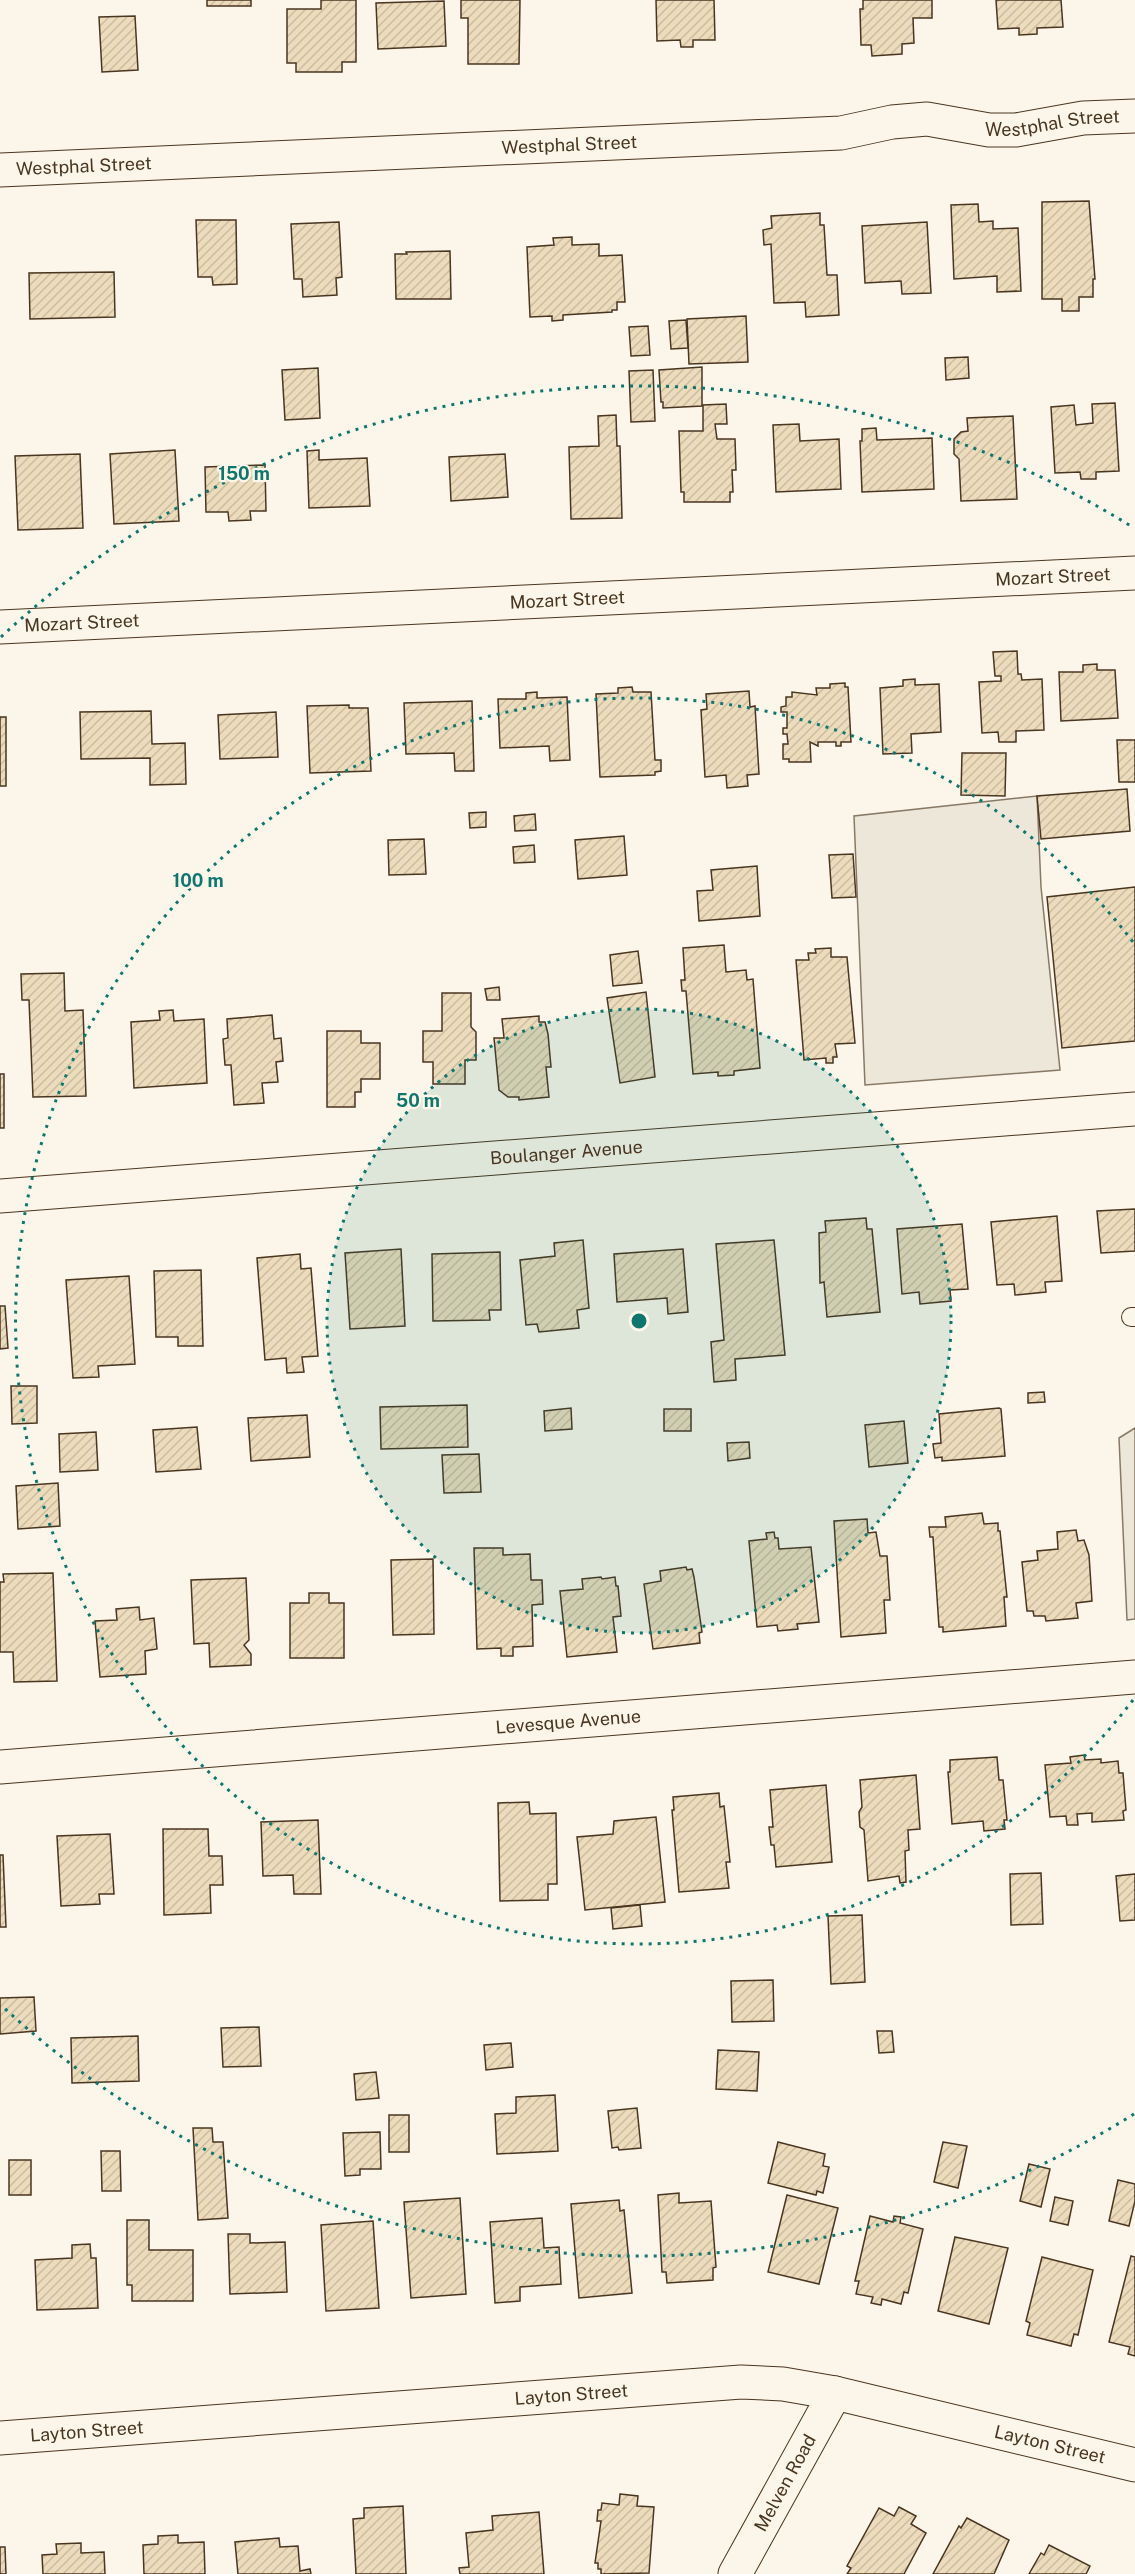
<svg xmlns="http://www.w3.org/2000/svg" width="1135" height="2574" font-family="'Public Sans',sans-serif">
	<defs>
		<pattern id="building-hatch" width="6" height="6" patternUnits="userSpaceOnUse" patternTransform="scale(1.5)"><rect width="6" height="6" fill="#ecdcbc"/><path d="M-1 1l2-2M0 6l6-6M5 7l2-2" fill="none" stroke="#ccbda1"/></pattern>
	</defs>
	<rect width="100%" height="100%" fill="#fbf6e9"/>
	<!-- parking -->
	<g fill="#ede7d9" stroke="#887966" stroke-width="1.5">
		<polygon points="1037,796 1041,887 1060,1070 865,1085 854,816"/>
		<polygon points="1135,1428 1135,1619 1127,1620 1119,1438"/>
	</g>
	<!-- building -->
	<g fill="url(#building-hatch)" stroke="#4a3520" stroke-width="1.5">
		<rect x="207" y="0" width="44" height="6"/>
		<polygon points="321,0 356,0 356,62 342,62 342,72 296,72 296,63 287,63 287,9 321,9"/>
		<polygon points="461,0 520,0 519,64 468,64 468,18 461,18"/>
		<polygon points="656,0 714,0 715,40 693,40 693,47 681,47 680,40 657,41"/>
		<polygon points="863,0 932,0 932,18 913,18 914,43 902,44 902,54 872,56 871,45 861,45 860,9 863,9"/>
		<polygon points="996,0 1061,0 1063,27 1037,28 1037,34 1019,35 1019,28 998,29"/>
		<polygon points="444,1 446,46 378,49 376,3"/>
		<polygon points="135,16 138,70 102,72 99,17"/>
		<polygon points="1089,201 1095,279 1093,279 1093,297 1079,297 1079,311 1062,311 1062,299 1042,299 1042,202"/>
		<polygon points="978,204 979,222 993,221 993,229 1018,228 1021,291 997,292 997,276 954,279 951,205"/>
		<polygon points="820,213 820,225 824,225 827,275 837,275 839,315 806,317 805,302 774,303 771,244 764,245 763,230 772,228 771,216"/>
		<polygon points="196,220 236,220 237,284 213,285 212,277 198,277"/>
		<polygon points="339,222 342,277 336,278 337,295 303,297 302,279 294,279 291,224"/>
		<polygon points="927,222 931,293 902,294 901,281 865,283 862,226"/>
		<polygon points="572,237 572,245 599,244 599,256 622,255 625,302 617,302 617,310 612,310 612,312 563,315 563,320 552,321 552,316 530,317 527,247 554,245 553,238"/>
		<polygon points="450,251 451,299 396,299 395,254 407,254 406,252"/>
		<polygon points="114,272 115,317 30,319 29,273"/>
		<polygon points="746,316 748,362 689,364 687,319"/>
		<polygon points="686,320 688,348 671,349 669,321"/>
		<polygon points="648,326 650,355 631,356 629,327"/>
		<polygon points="968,357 969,378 946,380 945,358"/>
		<polygon points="702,367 702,406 663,408 663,402 661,402 659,370"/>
		<polygon points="318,368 320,418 285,420 282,370"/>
		<polygon points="653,370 655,421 631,422 629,371"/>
		<polygon points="1115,403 1119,471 1096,472 1096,479 1081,479 1080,472 1055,473 1051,407 1074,405 1076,425 1093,423 1092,404"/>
		<polygon points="726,404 727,424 715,424 717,439 735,439 736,470 732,470 733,492 730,492 730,502 684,502 684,492 681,492 679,431 703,431 703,405"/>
		<polygon points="616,415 617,446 620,446 622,518 571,519 569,447 599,446 598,416"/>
		<polygon points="1013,416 1017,499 961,501 959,459 954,454 954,439 961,432 968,431 967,418"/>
		<polygon points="799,424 800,441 839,439 841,489 776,492 773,425"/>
		<polygon points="876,428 877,440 932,438 934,489 862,492 860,441 862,441 862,429"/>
		<polygon points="175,450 179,521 114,524 110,454"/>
		<polygon points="319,450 319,460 367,458 370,506 309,508 307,451"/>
		<polygon points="80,454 83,528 18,530 15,456"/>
		<polygon points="505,454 508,497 451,501 449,457"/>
		<polygon points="265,465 266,511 250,511 251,520 229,521 228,512 206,512 205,467"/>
		<polygon points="1017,651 1018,674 1021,674 1022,680 1042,679 1044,730 1016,731 1016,742 999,742 998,732 982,733 979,682 1001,681 1001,676 995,676 993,652"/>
		<polygon points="1097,664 1097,670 1115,670 1118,718 1061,721 1059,672 1083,672 1083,665"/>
		<polygon points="915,679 915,685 939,684 941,732 911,734 912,753 883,754 880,688 903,686 903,680"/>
		<polygon points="845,683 845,687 848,687 851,742 841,742 841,746 836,746 836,742 818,742 818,746 810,742 811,762 789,762 789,759 783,759 783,744 788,744 787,734 783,734 783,728 787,728 787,712 781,712 781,707 786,706 786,697 792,697 792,692 817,695 816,688 830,688 830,684"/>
		<polygon points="632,687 633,692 651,692 655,760 661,760 661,771 655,772 655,775 600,777 596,694 618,693 618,688"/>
		<polygon points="749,691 750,707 755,706 759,774 747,775 748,786 727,788 726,775 705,777 701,710 707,709 706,694"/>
		<polygon points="537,692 537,698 567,697 570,760 550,761 549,746 500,748 498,699 526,699 526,693"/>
		<polygon points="472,701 474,771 455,771 454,753 406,754 404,703"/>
		<polygon points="349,705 349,708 368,708 371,771 310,773 307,706"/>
		<polygon points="151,711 152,744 185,743 186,784 150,785 150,758 81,759 80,712"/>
		<polygon points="276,712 278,757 220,759 218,715"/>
		<rect x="0" y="717" width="6" height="69"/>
		<polygon points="1117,740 1135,740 1135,782 1119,782"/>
		<polygon points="962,753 1006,753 1005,796 961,795"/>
		<polygon points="1127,789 1130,831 1041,839 1037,796"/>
		<polygon points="486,812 486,827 470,828 469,813"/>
		<polygon points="535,814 536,830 515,831 514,816"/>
		<polygon points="624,836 627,875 578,879 575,840"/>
		<polygon points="424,839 426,874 389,875 388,840"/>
		<polygon points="534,845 535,862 514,863 513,847"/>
		<polygon points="853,854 856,897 832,898 829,855"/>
		<polygon points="757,866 760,916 699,921 697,891 713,890 711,870"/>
		<polygon points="1135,887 1135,1041 1062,1048 1047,897"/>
		<polygon points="724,945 726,972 746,970 747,980 753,979 760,1068 734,1071 734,1075 718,1076 718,1072 693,1074 686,991 682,991 681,980 685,980 683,948"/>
		<polygon points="831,948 831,957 847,957 855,1043 835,1044 837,1057 833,1057 833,1063 826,1063 826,1058 804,1060 796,960 809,960 808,953 816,953 815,949"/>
		<polygon points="638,951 642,983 613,986 610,955"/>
		<polygon points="64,973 65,1011 83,1010 86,1096 33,1097 29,1000 22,1000 21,974"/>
		<polygon points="499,987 500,1000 487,1000 485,989"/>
		<polygon points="646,992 655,1077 620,1083 607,998"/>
		<polygon points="442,993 471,993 471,1027 476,1032 476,1060 465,1060 465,1084 433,1084 433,1062 423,1062 423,1031 442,1031"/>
		<polygon points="173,1010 174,1021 204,1019 207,1083 134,1088 131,1022 160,1020 159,1011"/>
		<polygon points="272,1015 274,1039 281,1038 283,1061 276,1062 278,1082 262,1083 264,1103 234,1105 231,1065 225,1065 223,1039 228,1038 227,1019"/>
		<polygon points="539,1016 539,1022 545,1022 548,1034 551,1067 546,1067 549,1097 519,1100 519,1097 508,1097 499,1090 494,1038 504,1038 502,1019"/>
		<polygon points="327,1031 361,1031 361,1043 380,1043 380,1079 361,1079 361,1092 355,1092 355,1107 327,1107"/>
		<rect x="0" y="1074" width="4" height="54"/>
		<polygon points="1135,1209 1135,1251 1101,1253 1097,1211"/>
		<polygon points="1057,1216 1062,1281 1045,1282 1046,1292 1015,1295 1014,1284 997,1285 991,1222"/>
		<polygon points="866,1218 867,1229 872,1229 880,1312 827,1317 824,1282 820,1283 819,1233 826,1232 825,1221"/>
		<polygon points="962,1224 968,1289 950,1290 951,1301 920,1304 919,1292 902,1294 897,1229"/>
		<polygon points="583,1240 589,1308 577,1310 579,1328 539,1332 537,1324 526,1325 520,1260 555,1256 554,1243"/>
		<polygon points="774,1240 785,1355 735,1359 736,1380 714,1382 711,1342 724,1340 716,1244"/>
		<polygon points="401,1249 405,1326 350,1329 345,1253"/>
		<polygon points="683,1249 688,1312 668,1314 667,1298 617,1302 614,1254"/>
		<polygon points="500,1252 501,1310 489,1310 490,1320 433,1321 432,1254"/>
		<polygon points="300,1254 301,1269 311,1268 318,1356 302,1357 304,1372 287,1373 286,1358 265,1360 257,1258"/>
		<polygon points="201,1270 203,1346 178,1346 178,1337 156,1337 154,1271"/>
		<polygon points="129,1276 135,1364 98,1366 99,1377 73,1378 66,1280"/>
		<polygon points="0,1306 5,1306 8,1348 0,1349"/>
		<polygon points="11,1386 37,1386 37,1423 12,1424"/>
		<polygon points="1044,1392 1045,1402 1028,1403 1028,1393"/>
		<polygon points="467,1405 468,1447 381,1449 380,1407"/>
		<polygon points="571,1408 572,1429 545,1431 544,1411"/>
		<polygon points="999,1408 1001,1409 1005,1456 942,1461 942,1457 935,1458 933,1444 941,1443 939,1414"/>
		<rect x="664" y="1409" width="27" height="22"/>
		<polygon points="307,1415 310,1457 251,1461 248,1418"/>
		<polygon points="904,1421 908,1463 869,1467 865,1425"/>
		<polygon points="197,1427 201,1469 156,1472 153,1430"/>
		<polygon points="96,1432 98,1470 60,1472 59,1434"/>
		<polygon points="749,1442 750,1458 728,1461 727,1443"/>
		<polygon points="479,1454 481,1492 444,1493 442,1455"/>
		<polygon points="58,1483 60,1526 18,1529 16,1486"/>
		<polygon points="982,1513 984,1524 998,1523 998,1531 1000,1531 1007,1597 1004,1597 1006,1626 943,1632 943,1627 939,1627 933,1537 930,1537 929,1527 946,1527 945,1517"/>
		<polygon points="867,1519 868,1533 876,1532 880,1556 887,1556 890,1600 884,1600 886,1633 841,1637 834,1521"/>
		<polygon points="1076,1530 1078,1541 1084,1540 1089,1555 1092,1601 1076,1603 1078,1618 1046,1621 1045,1616 1034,1616 1033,1611 1027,1611 1022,1562 1038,1560 1037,1551 1058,1549 1057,1532"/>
		<polygon points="774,1532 775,1538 778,1538 779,1549 811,1547 819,1622 797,1624 798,1629 778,1631 777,1625 757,1627 749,1541 767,1539 766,1533"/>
		<polygon points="474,1548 503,1548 503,1555 530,1554 531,1580 542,1580 543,1604 532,1605 533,1646 513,1647 513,1656 501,1656 501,1648 477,1649"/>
		<polygon points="433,1559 434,1634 393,1635 391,1560"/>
		<polygon points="686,1567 687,1570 692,1569 694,1577 702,1632 699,1633 700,1643 653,1649 644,1584 661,1581 660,1571"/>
		<polygon points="53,1573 57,1681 14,1682 13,1652 0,1652 0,1582 4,1582 3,1574"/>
		<polygon points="601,1577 602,1579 615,1577 616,1586 618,1586 621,1616 613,1617 617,1652 567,1657 560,1591 583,1589 582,1579"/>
		<polygon points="246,1578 249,1640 244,1645 251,1654 251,1665 210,1667 209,1643 194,1644 191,1580"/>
		<polygon points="309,1593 329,1593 329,1603 344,1603 344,1658 290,1658 290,1603 309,1603"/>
		<polygon points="139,1607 140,1620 154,1618 157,1649 145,1651 146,1674 100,1677 95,1621 117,1620 116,1609"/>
		<polygon points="1084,1755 1085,1760 1101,1759 1101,1763 1118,1761 1119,1773 1123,1773 1126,1810 1123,1811 1124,1820 1092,1822 1092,1813 1077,1814 1078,1825 1067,1825 1066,1816 1050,1817 1045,1765 1071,1763 1070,1757"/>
		<polygon points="997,1757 999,1780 1003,1780 1007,1820 1004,1820 1005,1829 984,1831 983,1821 952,1824 948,1772 950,1772 950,1760"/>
		<polygon points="916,1775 920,1829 908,1830 909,1850 905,1851 906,1882 900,1883 899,1876 868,1881 864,1830 860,1827 859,1812 862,1807 860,1780"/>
		<polygon points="826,1785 832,1862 776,1867 774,1845 771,1845 769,1827 773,1827 770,1790"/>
		<polygon points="719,1793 720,1807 724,1806 730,1862 726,1862 729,1888 679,1892 672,1810 674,1810 673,1797"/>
		<polygon points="529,1802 530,1814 556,1813 557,1884 548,1884 548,1900 500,1901 498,1803"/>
		<polygon points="656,1817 665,1902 585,1910 577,1837 613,1834 614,1821"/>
		<polygon points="318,1820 321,1894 294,1894 293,1875 263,1876 261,1822"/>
		<polygon points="163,1829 208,1829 209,1856 222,1856 223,1885 210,1885 211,1913 164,1915"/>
		<polygon points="110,1834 114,1894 99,1894 100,1904 61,1906 57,1836"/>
		<polygon points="0,1855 3,1855 6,1927 0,1927"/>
		<polygon points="1041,1873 1043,1924 1011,1925 1010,1874"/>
		<polygon points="1135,1874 1135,1920 1120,1921 1116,1876"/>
		<polygon points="640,1905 642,1926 613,1929 611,1908"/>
		<polygon points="862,1915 865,1982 831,1984 828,1916"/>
		<polygon points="773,1980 774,2021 732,2022 731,1981"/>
		<polygon points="34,1997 36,2031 0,2034 0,1998"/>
		<polygon points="259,2027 261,2066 223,2067 221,2028"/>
		<polygon points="877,2031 892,2031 894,2052 879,2053"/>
		<polygon points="138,2036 139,2081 72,2083 71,2038"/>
		<polygon points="511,2043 513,2067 486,2070 484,2045"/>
		<polygon points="718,2050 759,2052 757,2091 716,2089"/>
		<polygon points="376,2072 379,2098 356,2100 354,2074"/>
		<polygon points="555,2095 558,2151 497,2154 495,2114 516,2113 516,2097"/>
		<polygon points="637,2108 641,2148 619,2150 618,2147 612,2148 608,2111"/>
		<rect x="389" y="2115" width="20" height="37"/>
		<polygon points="193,2128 212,2128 213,2142 223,2142 228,2218 198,2220"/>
		<polygon points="380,2132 381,2169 360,2169 360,2175 345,2176 343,2133"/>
		<polygon points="778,2142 825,2154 823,2166 829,2167 823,2193 817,2191 816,2195 768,2183"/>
		<polygon points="943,2142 967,2146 958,2188 934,2182"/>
		<polygon points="101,2151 120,2151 121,2191 102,2191"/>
		<rect x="9" y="2160" width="22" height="35"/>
		<polygon points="1029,2164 1050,2169 1041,2207 1020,2201"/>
		<polygon points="1118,2180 1135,2184 1135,2201 1129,2226 1109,2221"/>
		<polygon points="679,2193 679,2203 711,2201 716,2267 713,2268 713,2280 667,2283 666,2272 662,2272 658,2195"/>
		<polygon points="787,2195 838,2208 819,2284 768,2272"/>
		<polygon points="1055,2197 1073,2201 1068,2225 1050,2221"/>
		<polygon points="460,2198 466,2294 411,2298 404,2202"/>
		<polygon points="619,2200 620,2211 624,2210 632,2293 579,2298 571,2204"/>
		<polygon points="870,2216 893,2222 894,2216 901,2217 900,2223 923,2229 908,2293 904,2292 901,2304 882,2299 881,2305 871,2303 873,2297 856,2294 859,2281 855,2281"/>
		<polygon points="542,2218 544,2248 559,2247 561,2284 520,2287 520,2301 495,2303 490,2222"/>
		<polygon points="127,2220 149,2220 149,2250 193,2250 193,2301 132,2301 132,2285 127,2285"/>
		<polygon points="373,2221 379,2308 326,2311 321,2225"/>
		<polygon points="228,2234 250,2234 250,2243 285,2242 287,2292 230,2294"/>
		<polygon points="955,2237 1008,2248 989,2324 938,2311"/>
		<polygon points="90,2244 91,2258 96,2258 98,2308 37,2310 35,2260 72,2258 72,2245"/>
		<polygon points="1131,2256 1135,2257 1135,2356 1128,2354 1130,2347 1109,2342"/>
		<polygon points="1042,2257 1093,2270 1078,2335 1074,2334 1071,2346 1027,2335 1030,2323 1026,2321"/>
		<polygon points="620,2494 638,2496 637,2506 654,2507 649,2573 601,2574 601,2569 598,2569 598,2563 595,2563 601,2521 597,2521 598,2510 601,2510 602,2503 619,2505"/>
		<polygon points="403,2506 406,2574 356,2574 353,2519 364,2518 364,2508"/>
		<polygon points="899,2507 916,2516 911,2524 926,2533 904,2574 847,2574 851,2568 847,2566 879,2508 894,2516"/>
		<polygon points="539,2512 544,2574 460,2574 459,2568 469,2567 466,2533 493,2530 492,2516"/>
		<polygon points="967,2518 1009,2540 994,2574 933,2574 959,2526 961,2528"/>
		<polygon points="178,2535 178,2543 204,2542 205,2574 144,2574 143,2545 158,2544 158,2536"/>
		<polygon points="279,2538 280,2547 298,2546 300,2571 310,2569 311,2574 238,2574 235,2542"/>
		<polygon points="81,2543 81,2553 104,2552 105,2574 43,2574 42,2555 57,2554 56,2544"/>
		<polygon points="1049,2545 1090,2566 1086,2574 1029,2574 1041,2553 1044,2555"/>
		<polygon points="0,2547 5,2547 6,2574 0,2574"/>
	</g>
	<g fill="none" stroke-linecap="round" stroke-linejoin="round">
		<defs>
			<polyline id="lane" points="1131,1317 1135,1317"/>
			<g id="street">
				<path id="s1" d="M0 170 841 133 892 122 927 119 989 130H1016L1083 118 1135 116"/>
				<path id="s2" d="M0 627 1135 573"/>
				<path id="s3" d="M0 1196 1135 1109"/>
				<path id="s4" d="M0 1767 1135 1677"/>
				<path id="s5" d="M0 2438 741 2382 783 2384 835 2393 1135 2465"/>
				<path id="s6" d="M735 2574 835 2393"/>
			</g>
		</defs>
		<!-- lane casing -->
		<use href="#lane" stroke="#4a3520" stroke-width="20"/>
		<!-- street casing -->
		<use href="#street" stroke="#4a3520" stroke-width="35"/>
		<!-- lane -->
		<use href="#lane" stroke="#fbf6e9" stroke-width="18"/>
		<!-- street -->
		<use href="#street" stroke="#fbf6e9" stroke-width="33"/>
	</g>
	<!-- distance rings -->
	<circle cx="639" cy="1321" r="312" fill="#0f766e" fill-opacity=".12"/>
	<g fill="none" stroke="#0f766e" stroke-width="3" stroke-dasharray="3 6">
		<circle cx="639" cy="1321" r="312"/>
		<path d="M1133 1700A623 623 0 1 1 1133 942"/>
		<path d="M1134 2114A935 935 0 0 1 1 2005M1 637A935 935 0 0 1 1134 528"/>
	</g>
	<g text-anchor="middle" stroke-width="4.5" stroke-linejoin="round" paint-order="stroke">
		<!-- street labels -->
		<g font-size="18" fill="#4a3520" stroke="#fbf6e9">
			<text dy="6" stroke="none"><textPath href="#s1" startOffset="1056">Westphal Street</textPath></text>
			<text dy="6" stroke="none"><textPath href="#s1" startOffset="570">Westphal Street</textPath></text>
			<text dy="6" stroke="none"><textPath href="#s1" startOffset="84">Westphal Street</textPath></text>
			<text dy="6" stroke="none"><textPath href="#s2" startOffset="1054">Mozart Street</textPath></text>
			<text dy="6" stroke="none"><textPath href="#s2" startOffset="568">Mozart Street</textPath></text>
			<text dy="6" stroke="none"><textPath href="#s2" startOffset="82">Mozart Street</textPath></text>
			<text dy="6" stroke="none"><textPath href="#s3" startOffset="568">Boulanger Avenue</textPath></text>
			<text dy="6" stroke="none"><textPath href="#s4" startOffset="570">Levesque Avenue</textPath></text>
			<text dy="6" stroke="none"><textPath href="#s5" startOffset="573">Layton Street</textPath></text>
			<text dy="6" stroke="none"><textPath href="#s5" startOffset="87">Layton Street</textPath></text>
			<text dy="6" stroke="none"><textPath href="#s5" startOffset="1059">Layton Street</textPath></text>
			<text dy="6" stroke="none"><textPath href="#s6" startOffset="104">Melven Road</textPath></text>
		</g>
	</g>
	<circle cx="639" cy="1321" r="9" fill="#0f766e" stroke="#fbf6e9" stroke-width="3"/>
	<g font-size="18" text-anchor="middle" font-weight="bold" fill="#0f766e" stroke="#fbf6e9" stroke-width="4.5" stroke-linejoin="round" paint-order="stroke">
		<text x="244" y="480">150 m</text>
		<text x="198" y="887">100 m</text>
		<text x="418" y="1107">50 m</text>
	</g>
</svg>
